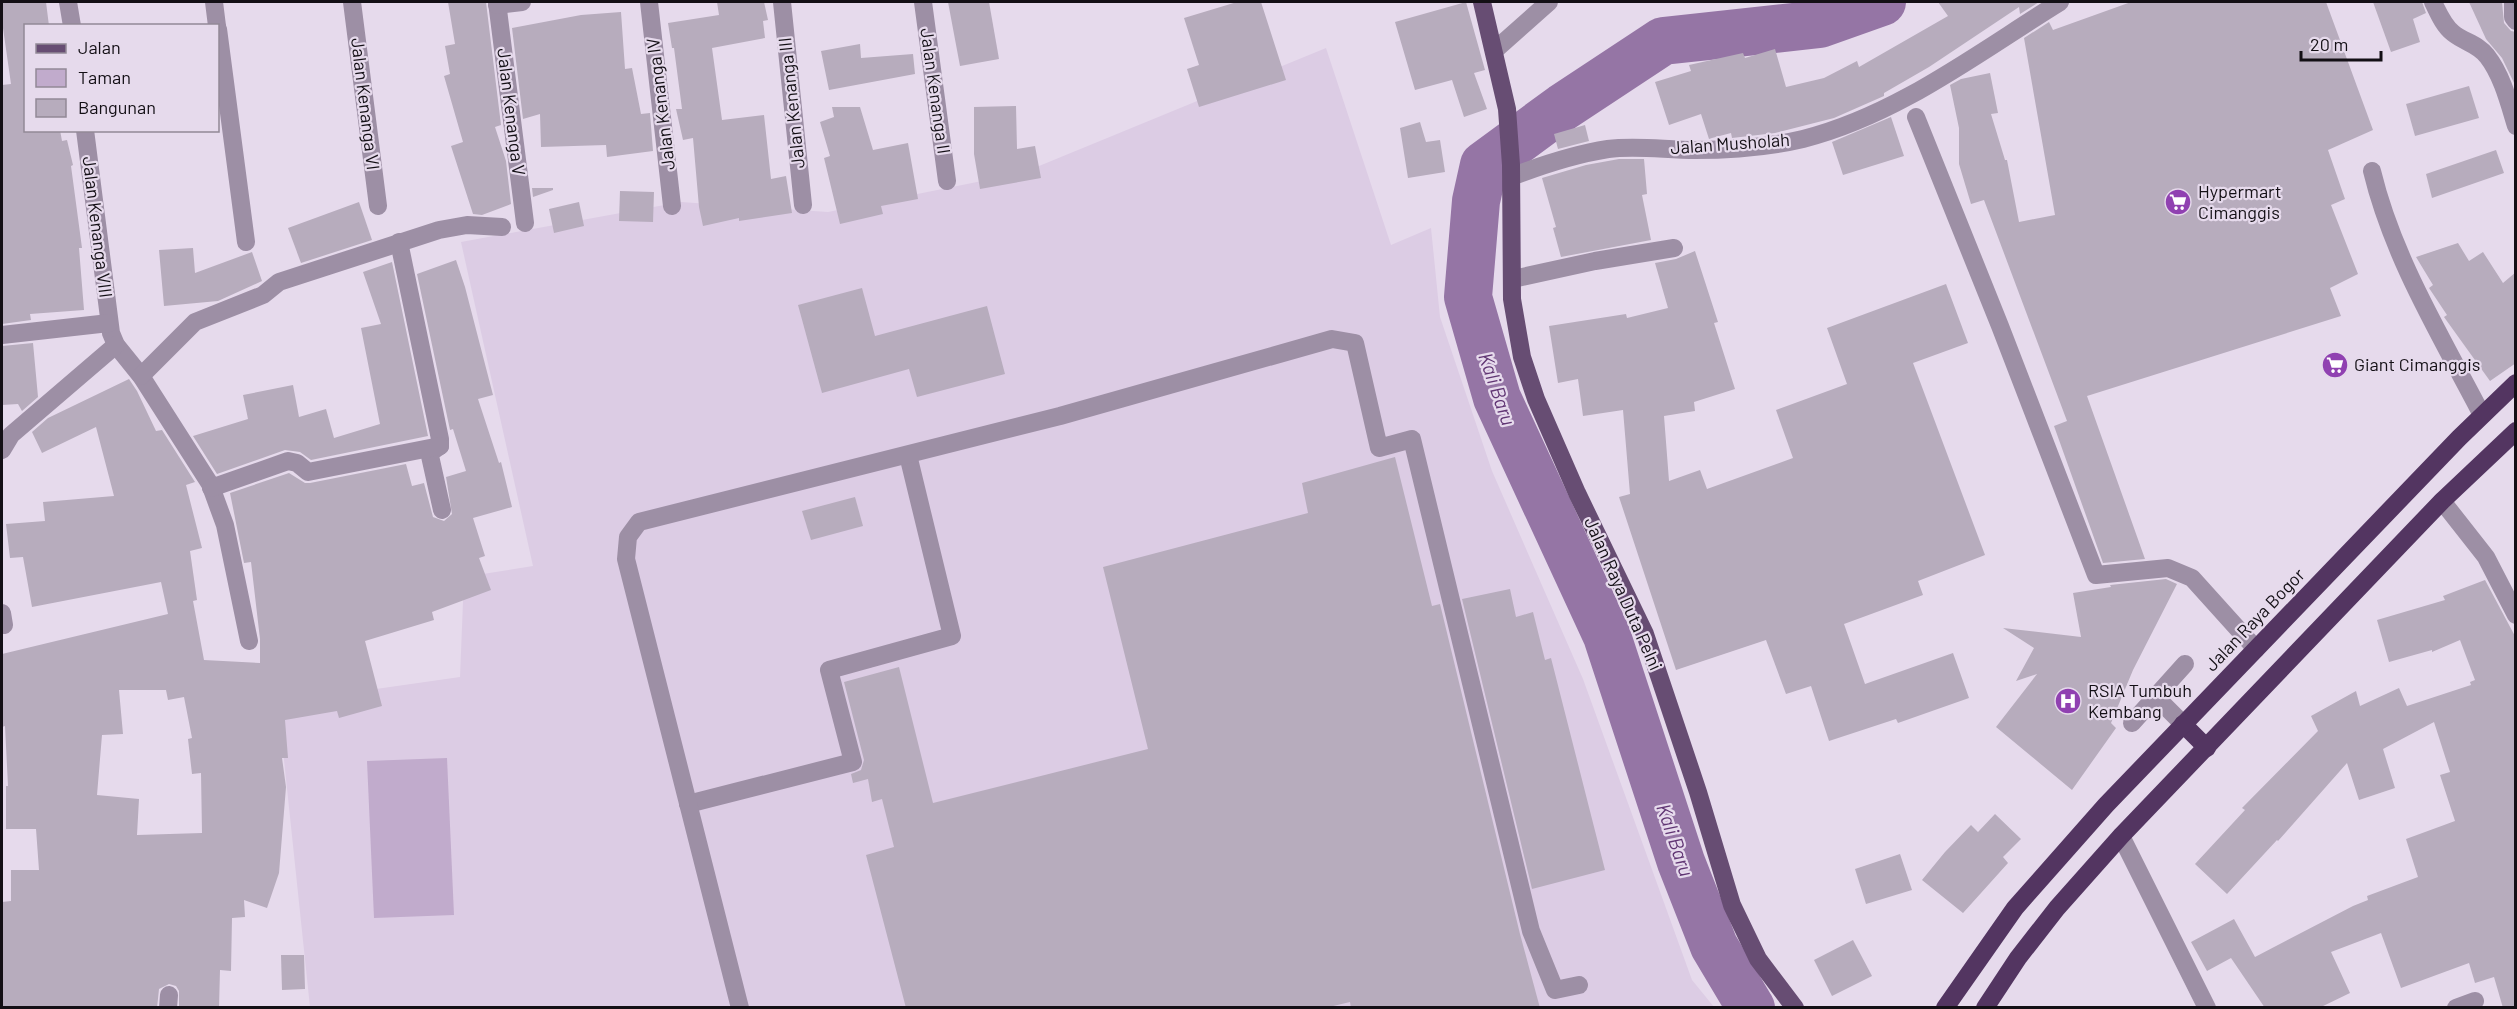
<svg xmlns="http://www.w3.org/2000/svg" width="2517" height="1009" font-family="Barlow,sans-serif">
	<rect width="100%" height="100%" fill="#e6daec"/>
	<!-- built -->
	<polygon fill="#dccce4" points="1326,48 1391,245 1431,228 1440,317 1492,471 1583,679 1692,980 1714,1007 310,1007 278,703 460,677 464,577 533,566 461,242 681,202 828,212 1022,173"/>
	<!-- green -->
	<polygon fill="#c1abcc" points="447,758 454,915 374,918 367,761"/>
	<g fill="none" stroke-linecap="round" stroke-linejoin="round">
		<!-- river -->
		<polyline stroke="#9575a5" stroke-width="48" points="1751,1008 1714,946 1681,862 1607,636 1497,398 1468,297 1476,201 1484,165 1563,107 1663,41 1820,24 1882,2"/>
	</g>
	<!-- building -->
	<g fill="#b7acbd" fill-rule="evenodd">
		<polygon points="2,2 46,2 49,26 26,26 26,130 60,130 62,141 67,140 73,165 71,166 82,248 79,248 84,310 30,314 31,320 2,324 2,85 11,84 2,21"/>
		<polygon points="448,2 486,2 501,125 495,127 506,161 511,204 482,215 473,214 451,146 463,142 444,76 450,74 445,46 455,44"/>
		<polygon points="717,2 764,2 768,20 763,21 765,38 712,48 722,120 764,115 771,179 786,176 792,213 739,221 739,218 703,226 699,207 693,138 683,140 676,109 682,109 674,48 672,48 668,23 719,15"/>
		<polygon points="948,2 989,2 999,59 960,66"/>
		<polygon points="1237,2 1261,2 1286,80 1199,107 1187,69 1199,65 1184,18"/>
		<polygon points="1466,2 1485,70 1474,73 1487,109 1464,117 1452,80 1415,90 1395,22"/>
		<polygon points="1938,2 2039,2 2020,14 2019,7 1929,67 1884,93 1884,96 1834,118 1775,133 1732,138 1731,133 1712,138 1709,139 1701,114 1669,125 1655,82 1691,71 1689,65 1743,53 1745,58 1775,49 1786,87 1824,78 1857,61 1859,67 1948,16"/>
		<polygon points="2131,2 2326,2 2373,130 2328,150 2345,199 2331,205 2358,274 2330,288 2341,316 2087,396 2145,559 2103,563 2054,426 2067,421 1984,200 1971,204 1959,164 1959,128 1950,85 1961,79 1990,73 1998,113 1991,114 2005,160 2007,160 2019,222 2055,215 2024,38 2049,22 2053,30"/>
		<polygon points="2373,2 2422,2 2426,13 2413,19 2420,42 2391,52"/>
		<polygon points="2469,2 2502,2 2504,23 2511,31 2516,32 2516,87 2502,58 2486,39"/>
		<polygon points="621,12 625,69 632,68 641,114 650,113 653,151 607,157 606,145 541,147 540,114 523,119 512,28 581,15"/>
		<polygon points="860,44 861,58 913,54 915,74 829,90 821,51"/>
		<polygon points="2469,86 2479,118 2415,136 2406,104"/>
		<polygon points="1016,106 1017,149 1035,146 1041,178 980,189 974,154 974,107"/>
		<polygon points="832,107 860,107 873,150 908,143 918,199 881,206 883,214 840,224 824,158 830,156 820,122 834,117"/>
		<polygon points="1891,117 1904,156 1843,175 1832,142"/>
		<polygon points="1420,122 1426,142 1440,140 1445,172 1408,178 1400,128"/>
		<polygon points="1585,125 1589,141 1558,149 1554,134"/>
		<polygon points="2496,150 2504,173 2432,198 2426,174"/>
		<polygon points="1619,159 1644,159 1647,194 1642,195 1651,240 1561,257 1553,228 1556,227 1542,178 1586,165"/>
		<polygon points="532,188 553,188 553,190 533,197"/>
		<polygon points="620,191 654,192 653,222 619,221"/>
		<polygon points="359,202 372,240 301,263 288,228"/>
		<polygon points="579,202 584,226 554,233 549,209"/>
		<polygon points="2458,243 2469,261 2483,252 2503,283 2516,272 2516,363 2490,381 2444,317 2447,315 2429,288 2433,285 2416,257"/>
		<polygon points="193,248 195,273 252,252 262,281 218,301 164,306 159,250"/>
		<polygon points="1695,251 1718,322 1714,323 1735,389 1694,402 1695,411 1664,416 1669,481 1700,470 1707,489 1793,458 1776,410 1847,384 1827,328 1946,284 1968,343 1913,363 1985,555 1918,581 1923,595 1844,624 1865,684 1953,653 1969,698 1898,723 1896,719 1829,741 1811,686 1786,694 1766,640 1676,670 1619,497 1630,494 1623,410 1583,416 1578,379 1558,383 1549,326 1626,314 1627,318 1668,308 1655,263 1676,259"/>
		<path d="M456 260 465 287 493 395 478 399 499 463 501 462 512 507 473 518 485 556 479 558 491 590 432 612 434 620 365 641 382 706 339 718 337 711 285 720 288 758H282L286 787 279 873 267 908 244 900 245 917 232 918 231 971 220 970 219 1008H179V991L176 986 169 984 159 989 157 1008H2V902L11 901V870H39L36 829H6V786H8L5 726 2 727V654L168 614 161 582 32 607 23 557 10 558 6 524 45 521 43 502 114 496 96 427 42 453 32 432 48 418 129 379 137 391 156 431 162 430 195 482 186 485 202 548 190 551 197 600 193 601 204 660 260 663V639L251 562 244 563 230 493 289 473 305 483H310L406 464 412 486 424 483 433 517 444 521 452 514 446 477 466 471 453 429 450 430 417 274ZM119 690H166L168 700 184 697 192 738 188 739 192 774 201 773 202 833 137 835 139 799 97 795 102 735 123 734Z"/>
		<polygon points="392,262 428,436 311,460 300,452 285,450 217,474 193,436 248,419 243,395 293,385 299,417 326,409 334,438 380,424 361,328 381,324 363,272"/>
		<polygon points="862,288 875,336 987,306 1005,374 917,397 909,369 822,393 798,305"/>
		<polygon points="33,343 38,397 22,411 18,404 2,405 2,346"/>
		<polygon points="1395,457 1432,606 1440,604 1520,934 1540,1008 1351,1008 1350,1002 1325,1008 906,1008 866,855 894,847 882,799 872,802 868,779 853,783 851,774 861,770 864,760 844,682 899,667 933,803 1148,749 1103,567 1308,513 1302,483"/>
		<polygon points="855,497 863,526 811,540 802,511"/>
		<polygon points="2166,579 2177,584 2133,670 2111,723 2116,728 2072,790 1996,727 2037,674 2016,681 2034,648 2003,628 2081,637 2073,593 2111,587 2110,585"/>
		<polygon points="2485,580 2516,638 2516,1008 2503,1008 2494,977 2475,983 2469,963 2401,988 2381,933 2331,952 2350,993 2319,1008 2265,1008 2231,958 2207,971 2191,942 2234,919 2255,957 2353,906 2368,900 2367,896 2418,877 2406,839 2455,821 2440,775 2450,772 2434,722 2383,749 2395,788 2359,800 2347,763 2278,841 2277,840 2227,894 2195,864 2245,810 2242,808 2318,731 2311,716 2356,691 2360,706 2399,688 2407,706 2471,685 2470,682 2475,680 2460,640 2432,652 2432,650 2389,662 2377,620 2445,600 2443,596"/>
		<polygon points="1510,589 1516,617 1533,612 1545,660 1551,658 1605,870 1532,889 1462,599"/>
		<polygon points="1995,814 2021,839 2003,857 2008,863 1963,913 1922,880 1945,852 1971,825 1978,832"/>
		<polygon points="1900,854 1912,890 1866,904 1855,869"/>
		<polygon points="1853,940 1872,976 1832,996 1814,960"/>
		<polygon points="281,955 304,955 305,989 282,990"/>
	</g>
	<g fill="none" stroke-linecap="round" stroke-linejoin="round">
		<!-- minor -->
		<g stroke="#9d8fa5" stroke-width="18">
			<polyline points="68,2 72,26"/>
			<polyline points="214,2 217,26"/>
			<polyline points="352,2 378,206"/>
			<polyline points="497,2 525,223"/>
			<polyline points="649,2 672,206"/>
			<polyline points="782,2 803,205"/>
			<polyline points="923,2 947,181"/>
			<path d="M2433 2C2438 12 2443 25 2453 33 2464 42 2478 44 2487 56 2502 75 2509 103 2516 126"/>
			<polyline points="2513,2 2513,17 2516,21"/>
			<polyline points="497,5 522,2"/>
			<polyline points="218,29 246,242"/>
			<polyline points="1495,50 1549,2"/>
			<polyline points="1916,117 2000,326 2096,575 2168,568 2192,578 2256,649"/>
			<polyline points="85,130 111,333 116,345 141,376 210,484 225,525 249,641"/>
			<path d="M2372 171C2393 258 2441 336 2482 415"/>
			<path d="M1511 177C1542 165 1576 154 1608 149 1636 145 1666 150 1695 150 1730 150 1769 147 1803 139 1898 115 1979 52 2060 2"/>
			<polyline points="399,242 440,439 440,446 430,453 430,456 442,510"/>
			<polyline points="1513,279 1595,261 1674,248"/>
			<polyline points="2,335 109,323"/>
			<polyline points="141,376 195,322 263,295 279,282 439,230 467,225 502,227"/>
			<polyline points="2,450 11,435 116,345"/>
			<polyline points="211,488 288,461 297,463 308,472 440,446"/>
			<polyline points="2442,501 2486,557 2516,615"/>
			<polyline points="2,613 4,625"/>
			<polyline points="2156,697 2183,724"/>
			<polyline points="2132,723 2185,664"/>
			<polyline points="688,804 853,762 829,670 952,636 908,455"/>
			<polyline points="2121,836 2207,1008"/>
			<polyline points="168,1008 169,995"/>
			<polyline points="740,1008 626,559 628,537 639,522 1060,416 1332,339 1355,343 1379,448 1412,439 1531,931 1555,990 1579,985"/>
			<polyline points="2456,1008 2475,1001"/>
		</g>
		<!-- major -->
		<polyline stroke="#674d73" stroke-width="18" points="1482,2 1507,109 1511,165 1512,299 1522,357 1536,399 1577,493 1645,634 1698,792 1732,905 1758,959 1795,1008"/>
		<!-- highway -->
		<g stroke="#533561" stroke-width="18">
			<polyline points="2183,724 2207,748"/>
			<polyline points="1945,1008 2015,908 2106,805 2459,438 2516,383"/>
			<polyline points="1985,1008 2018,958 2057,908 2121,836 2442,501 2516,431"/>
		</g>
	</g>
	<!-- icons -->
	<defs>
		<symbol id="supermarket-disc" viewBox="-11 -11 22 22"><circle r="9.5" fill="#9041b1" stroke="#e6daec"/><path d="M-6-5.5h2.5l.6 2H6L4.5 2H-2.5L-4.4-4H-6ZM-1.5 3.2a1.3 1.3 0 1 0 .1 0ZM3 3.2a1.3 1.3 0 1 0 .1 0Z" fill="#fff"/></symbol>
		<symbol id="hospital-disc" viewBox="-11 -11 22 22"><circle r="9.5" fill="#9041b1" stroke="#e6daec"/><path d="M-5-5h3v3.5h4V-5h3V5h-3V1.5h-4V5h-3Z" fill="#fff"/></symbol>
	</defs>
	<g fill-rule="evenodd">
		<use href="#supermarket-disc" x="2163" y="187" width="30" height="30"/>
		<use href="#supermarket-disc" x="2320" y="350" width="30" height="30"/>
		<use href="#hospital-disc" x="2053" y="686" width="30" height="30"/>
	</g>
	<g text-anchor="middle" stroke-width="4.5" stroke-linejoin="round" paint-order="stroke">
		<!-- street labels -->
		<g font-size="18" fill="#130f15" stroke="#e6daec">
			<text transform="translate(935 91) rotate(82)" y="6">Jalan Kenanga II</text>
			<text transform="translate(792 103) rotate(-96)" y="6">Jalan Kenanga III</text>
			<text transform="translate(365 104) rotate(83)" y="6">Jalan Kenanga VI</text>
			<text transform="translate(661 104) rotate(-97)" y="6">Jalan Kenanga IV</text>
			<text transform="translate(511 112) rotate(83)" y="6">Jalan Kenanga V</text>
			<text transform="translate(1730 144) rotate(-4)" y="6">Jalan Musholah</text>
			<text transform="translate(97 227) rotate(83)" y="6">Jalan Kenanga VIII</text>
			<text transform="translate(1623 594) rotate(66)" y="6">Jalan Raya Duta Pelni</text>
			<text transform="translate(2255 620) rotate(-46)" y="6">Jalan Raya Bogor</text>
		</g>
		<!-- poi labels -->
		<g font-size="18" fill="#130f15" stroke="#e6daec" text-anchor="start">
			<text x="2198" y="198">Hypermart<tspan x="2198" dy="21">Cimanggis</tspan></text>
			<text x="2354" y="371">Giant Cimanggis</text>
			<text x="2088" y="697">RSIA Tumbuh<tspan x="2088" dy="21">Kembang</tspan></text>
		</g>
		<!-- water labels -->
		<g font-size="20" font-style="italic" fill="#603573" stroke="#e6daec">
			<text transform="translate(1497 389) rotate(71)" y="7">Kali Baru</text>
			<text transform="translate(1675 840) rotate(71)" y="7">Kali Baru</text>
		</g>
	</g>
	<!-- border -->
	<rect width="2517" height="1009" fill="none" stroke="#130f15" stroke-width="6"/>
	<!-- legend -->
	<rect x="24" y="24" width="195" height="108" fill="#e6daec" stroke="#928996" stroke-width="1.5"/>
	<rect x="36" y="44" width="30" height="9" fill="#674d73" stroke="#928996" stroke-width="1.5"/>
	<text x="78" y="54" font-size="18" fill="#130f15">Jalan</text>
	<rect x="36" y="69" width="30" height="18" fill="#c1abcc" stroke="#928996" stroke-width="1.5"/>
	<text x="78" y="84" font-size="18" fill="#130f15">Taman</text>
	<rect x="36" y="99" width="30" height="18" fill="#b7acbd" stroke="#928996" stroke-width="1.5"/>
	<text x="78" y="114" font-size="18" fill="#130f15">Bangunan</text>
	<!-- scale -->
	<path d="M2301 51v9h80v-9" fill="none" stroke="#130f15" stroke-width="3"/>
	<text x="2310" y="51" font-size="18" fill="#130f15" stroke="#e6daec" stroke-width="4.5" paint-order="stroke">20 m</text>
</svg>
